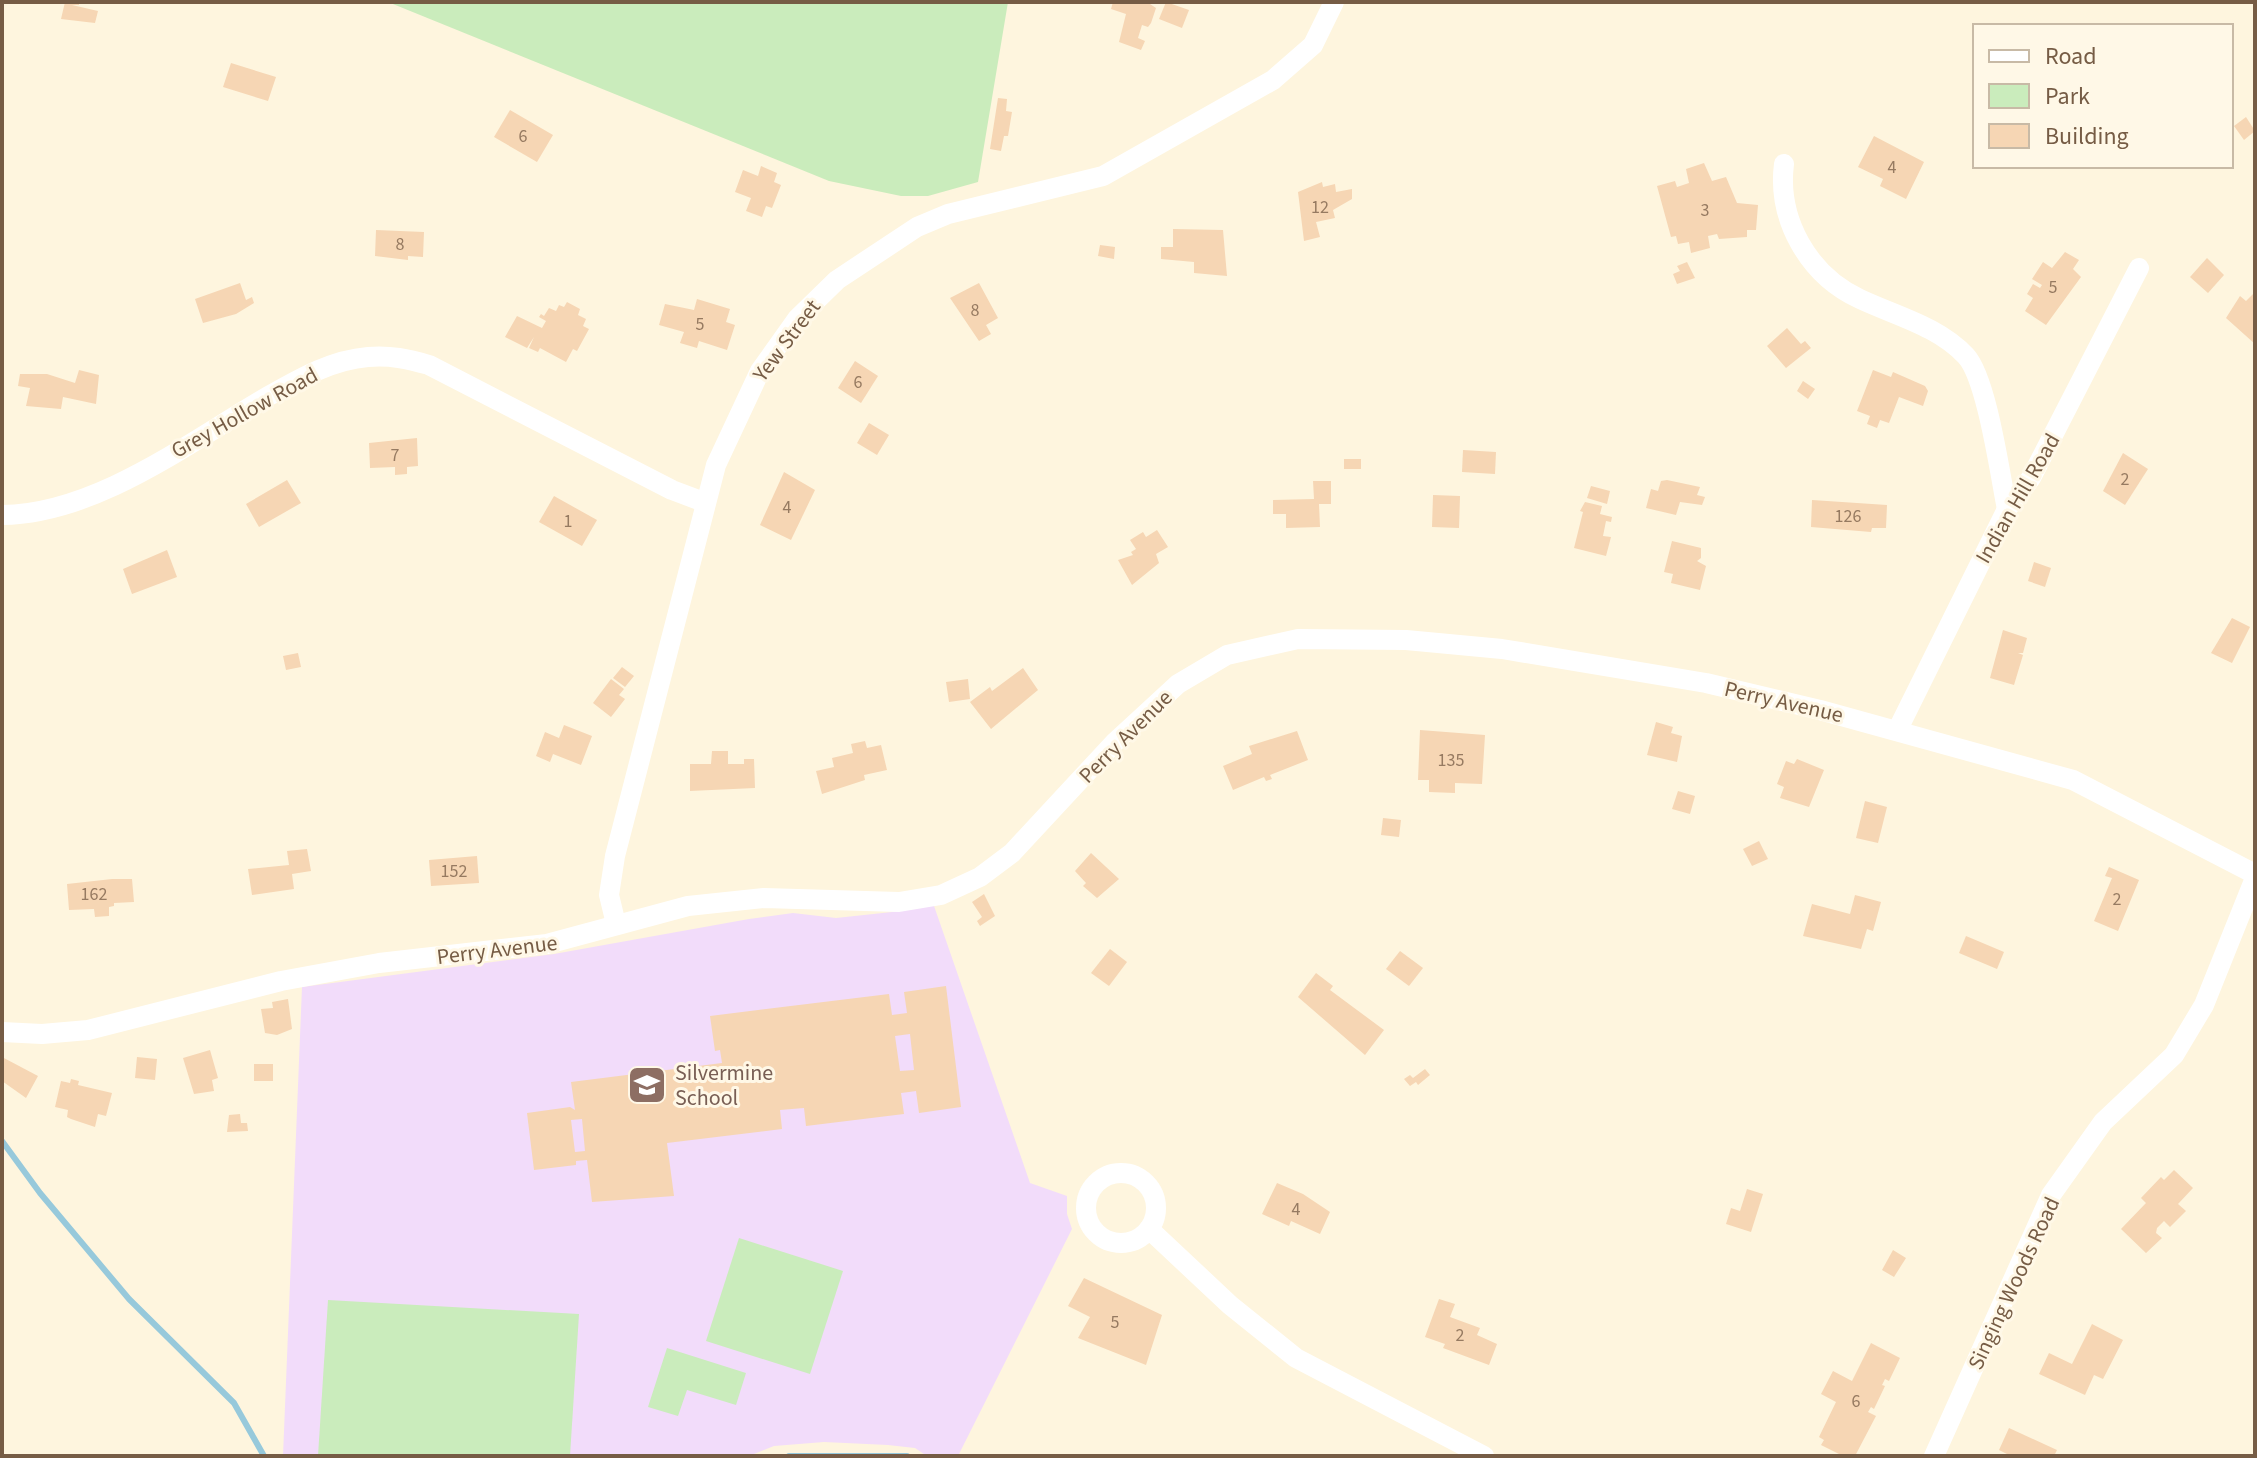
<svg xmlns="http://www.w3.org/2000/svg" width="2257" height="1458" font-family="'Source Sans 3',sans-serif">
	<rect width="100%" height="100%" fill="#fef5de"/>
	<!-- education -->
	<polygon fill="#f2dcfa" points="933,903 1030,1183 1067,1196 1067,1214 1072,1229 958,1456 927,1456 915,1448 888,1445 824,1442 774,1446 749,1456 283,1456 302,987 554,954 749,919 793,913 836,918 892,912"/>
	<!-- green -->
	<g fill="#caecbc">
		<polygon points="388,2 1008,2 978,182 928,196 901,196 829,181"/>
		<polygon points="739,1238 843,1271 810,1374 706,1341"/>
		<polygon points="328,1300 579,1314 570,1456 318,1456"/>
		<polygon points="667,1348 746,1373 736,1405 687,1390 678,1416 648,1407"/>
	</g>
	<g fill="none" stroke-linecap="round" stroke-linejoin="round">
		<!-- stream -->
		<g stroke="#97c9db" stroke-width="6">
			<polyline points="2,1141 40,1193 129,1299 234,1403 264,1456"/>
			<polyline points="789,1456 907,1456"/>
		</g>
	</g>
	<!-- building -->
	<g fill="#f6d6b4" fill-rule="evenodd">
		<polygon points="65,2 79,2 79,5 72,5 98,11 95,23 61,19"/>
		<polygon points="1113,2 1147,2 1156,8 1151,23 1148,27 1142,25 1138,38 1145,41 1141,50 1119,42 1126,14 1111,9"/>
		<polygon points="1166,2 1189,10 1182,28 1159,19"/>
		<polygon points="231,63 276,77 268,101 223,87"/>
		<polygon points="998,98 1007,99 1006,111 1012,112 1008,136 1004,136 1001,151 990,149"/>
		<polygon points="510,110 553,135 537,162 494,137"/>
		<polygon points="2246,117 2255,131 2244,140 2234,126"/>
		<polygon points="1874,136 1924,162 1906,199 1880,186 1883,179 1858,167"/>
		<polygon points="1704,163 1712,181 1726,177 1737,203 1758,205 1756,230 1747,230 1747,237 1719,239 1717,234 1708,236 1710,248 1691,253 1689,242 1678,244 1676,236 1671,237 1657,186 1675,181 1677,187 1689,183 1686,169"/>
		<polygon points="761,166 777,173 774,182 781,185 772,208 766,206 762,217 746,211 751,198 735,192 743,170 758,176"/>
		<polygon points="1322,182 1323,187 1335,184 1336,192 1352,189 1352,199 1333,210 1335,218 1316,222 1320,237 1304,241 1298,192"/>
		<polygon points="1173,229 1223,230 1227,276 1194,273 1194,262 1161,259 1161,247 1173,247"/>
		<polygon points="376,230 424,232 423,257 408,256 408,260 375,256"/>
		<polygon points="1100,245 1115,247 1114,259 1098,256"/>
		<polygon points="2065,252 2079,260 2073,269 2081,277 2046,325 2025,311 2033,298 2027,294 2033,284 2040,288 2042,285 2032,279 2043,262 2052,268"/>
		<polygon points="2207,258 2224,275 2208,293 2190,277"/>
		<polygon points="1687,262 1695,278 1677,284 1673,274 1680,271 1677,266"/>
		<polygon points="240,283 246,300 252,297 254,303 236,314 203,323 195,299"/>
		<polygon points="979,283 998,318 986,325 991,334 979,341 950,298"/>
		<polygon points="2255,292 2255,344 2226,318 2240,296 2246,301"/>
		<polygon points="697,299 730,309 726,322 735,325 727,350 699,341 697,348 680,343 684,332 659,325 665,304 694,310"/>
		<polygon points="567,302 580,309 578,315 586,319 583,326 589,329 577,351 573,349 566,362 540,348 538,352 529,348 534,337 527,348 505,337 517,316 542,328 546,321 539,317 541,314 544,316 549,308 556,311 559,305 564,307"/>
		<polygon points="1787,328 1801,344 1805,341 1811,348 1786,368 1767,346"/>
		<polygon points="855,361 878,376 861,403 838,388"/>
		<polygon points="79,370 99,375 96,404 63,397 61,409 26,406 30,388 18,386 20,374 47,374 75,383"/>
		<polygon points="1873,370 1891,377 1893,372 1925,386 1928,391 1923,406 1899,397 1889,423 1880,420 1877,428 1867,424 1870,416 1857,411"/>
		<polygon points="1803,381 1815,389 1808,399 1797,391"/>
		<polygon points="869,423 889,435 877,455 857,443"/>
		<polygon points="417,438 418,466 407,467 407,474 395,475 395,467 370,468 369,443"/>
		<polygon points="1463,450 1496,452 1495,474 1462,472"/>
		<polygon points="2123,453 2148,469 2125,505 2103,491"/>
		<rect x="1344" y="459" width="17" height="10"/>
		<polygon points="784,472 815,490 791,540 760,525"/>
		<polygon points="287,480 301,503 259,527 246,504"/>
		<polygon points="1667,480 1700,487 1697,495 1705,497 1702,505 1680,502 1676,515 1646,508 1651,489 1658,491 1661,481"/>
		<polygon points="1313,481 1331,481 1331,504 1319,504 1320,527 1286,528 1286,514 1273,514 1273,500 1314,499"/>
		<polygon points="1591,486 1610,491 1607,504 1587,498"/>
		<polygon points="1433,495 1460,496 1459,528 1432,527"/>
		<polygon points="554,496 597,520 582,546 539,522"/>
		<polygon points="1812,500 1887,505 1886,528 1872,528 1871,532 1811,527"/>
		<polygon points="1585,502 1602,506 1600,514 1612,517 1611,522 1606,521 1603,536 1611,537 1606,556 1574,548 1583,512 1580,511"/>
		<polygon points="1157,530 1168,547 1156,554 1159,563 1132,585 1118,560 1133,555 1131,552 1136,549 1130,540 1143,532 1146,537"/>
		<polygon points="1672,541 1701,548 1701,558 1697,561 1706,566 1700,590 1671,583 1673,574 1664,572"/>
		<polygon points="167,550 177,577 132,594 123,569"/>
		<polygon points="2034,562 2051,568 2045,587 2028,581"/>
		<polygon points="2232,618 2250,627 2232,663 2211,653"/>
		<polygon points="2003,630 2027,638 2023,653 2018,653 2023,655 2014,685 1990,678"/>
		<polygon points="298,653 301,667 286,670 283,656"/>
		<polygon points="622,667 634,676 625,687 613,678"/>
		<polygon points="1023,668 1038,690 991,729 970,702 990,687 992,691"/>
		<polygon points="611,679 624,689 619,695 625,699 611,717 593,703"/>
		<polygon points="968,679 970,699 949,702 946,682"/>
		<polygon points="1656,722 1673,727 1671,733 1682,736 1677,762 1647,755"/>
		<polygon points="564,725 592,736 581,765 553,754 550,762 536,756 545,732 559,738"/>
		<polygon points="1420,730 1485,735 1482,784 1455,783 1455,793 1429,792 1429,780 1418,780"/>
		<polygon points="1297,731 1308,760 1270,775 1272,779 1266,781 1264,777 1233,790 1223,766 1252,754 1249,746"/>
		<polygon points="865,741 867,748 881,745 887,770 864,775 865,780 822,794 816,771 834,767 832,758 853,753 851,744"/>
		<polygon points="712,751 728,751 728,764 744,764 744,759 754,759 755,788 690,791 690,764 711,764"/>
		<polygon points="1797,759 1824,770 1809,807 1780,798 1784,787 1777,784 1786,761 1794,764"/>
		<polygon points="1678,791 1695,796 1690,814 1672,809"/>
		<polygon points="1865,801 1887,807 1878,843 1856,838"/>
		<polygon points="1383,818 1401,820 1399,837 1381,835"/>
		<polygon points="1759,841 1768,859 1752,866 1743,849"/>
		<polygon points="307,849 311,871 292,874 294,889 252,895 248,869 289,865 287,851"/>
		<polygon points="1091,853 1119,879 1097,898 1083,886 1086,883 1075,871"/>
		<polygon points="477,856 479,883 431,886 429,860"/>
		<polygon points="2109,867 2139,880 2118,931 2094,921 2112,878 2105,876"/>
		<polygon points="112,879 132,879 134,902 114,903 114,906 109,907 109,916 95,917 94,909 69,910 67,884"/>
		<polygon points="984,894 995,916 980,926 977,921 982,917 972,902"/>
		<polygon points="1855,895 1881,902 1873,931 1867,929 1861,949 1803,936 1812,904 1850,914"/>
		<polygon points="1966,936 2004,952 1997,969 1959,953"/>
		<polygon points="1110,949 1127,962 1109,986 1091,973"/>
		<polygon points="1400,951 1423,968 1409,986 1386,969"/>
		<polygon points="1316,973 1333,986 1330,990 1384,1030 1365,1055 1298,997"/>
		<path d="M946 986 961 1107 919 1113 916 1091 909 1092 901 1093 904 1114 806 1126 804 1108 780 1110 782 1129 667 1143 674 1196 592 1202 587 1160 576 1161V1165L534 1170 527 1113 570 1107 575 1110 571 1082 722 1063 720 1050 715 1051 710 1016 889 994 892 1015 907 1013 904 992ZM910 1034 914 1070 900 1071 895 1036ZM582 1119 585 1151 575 1152 571 1120Z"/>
		<polygon points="288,999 292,1029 277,1035 265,1033 261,1009 273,1008 272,1002"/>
		<polygon points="210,1050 218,1078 212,1080 214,1091 194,1094 183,1058"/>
		<polygon points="2,1057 38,1076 26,1098 2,1081"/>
		<polygon points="137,1057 157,1059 155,1080 135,1078"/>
		<rect x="254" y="1064" width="19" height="17"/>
		<polygon points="1425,1069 1430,1075 1418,1085 1416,1082 1410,1086 1404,1079 1410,1075 1413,1078"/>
		<polygon points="71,1079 79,1081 78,1085 112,1093 106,1116 98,1114 95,1127 71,1119 67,1117 68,1110 55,1107 61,1081 70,1083"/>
		<polygon points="240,1114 241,1123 247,1123 248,1131 227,1132 229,1115"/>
		<polygon points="2174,1170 2193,1188 2178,1204 2186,1211 2170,1227 2164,1221 2157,1228 2156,1233 2162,1238 2146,1253 2121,1229 2146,1203 2141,1198 2161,1177 2164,1180"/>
		<polygon points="1277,1183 1303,1194 1330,1212 1320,1234 1291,1221 1289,1226 1262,1214"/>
		<polygon points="1747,1189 1763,1194 1751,1232 1726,1224 1731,1208 1740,1211"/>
		<polygon points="1893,1250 1906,1258 1894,1277 1882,1270"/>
		<polygon points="1084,1278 1162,1315 1146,1365 1078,1338 1090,1317 1068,1306"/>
		<polygon points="1439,1299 1455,1304 1450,1317 1480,1328 1477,1335 1497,1344 1489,1365 1443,1348 1445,1344 1425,1337"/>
		<polygon points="2092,1324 2123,1340 2103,1379 2094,1375 2085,1395 2039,1374 2049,1353 2072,1364"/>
		<polygon points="1871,1343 1900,1358 1889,1381 1885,1379 1882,1385 1885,1386 1874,1409 1871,1407 1868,1412 1876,1416 1855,1456 1843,1456 1821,1445 1824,1440 1819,1437 1836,1402 1821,1394 1833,1371 1852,1381"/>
		<polygon points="2009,1428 2057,1450 2054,1456 2011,1456 1999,1450"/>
	</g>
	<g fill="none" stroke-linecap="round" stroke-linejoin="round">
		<!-- street -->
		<g stroke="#fff" stroke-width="20">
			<path d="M1784 164C1777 219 1808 275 1860 299 1896 316 1938 326 1966 356 1987 379 2000 475 2007 509"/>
			<path d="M2 515C96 514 188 443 267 397 299 379 331 360 368 357 390 355 408 359 429 365L672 490 704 502"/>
			<polyline points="1898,729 2007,509 2031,478 2139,268"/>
			<polyline points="616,924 609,895 615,856 716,465 760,371 797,319 837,280 917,227 948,214 1103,176 1273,80 1313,45 1334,2"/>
			<polyline points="2,1032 42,1034 88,1030 281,981 379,963 547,944 688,906 764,898 899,902 941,895 980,877 1012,853 1115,742 1178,684 1227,655 1298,639 1406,640 1502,649 1706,683 1820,710 2073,780 2255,874"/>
			<circle cx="1121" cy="1208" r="35"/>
			<polyline points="1149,1229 1230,1305 1296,1358 1484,1456"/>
			<polyline points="1934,1456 2051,1195 2103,1122 2174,1055 2204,1005 2255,878"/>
		</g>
	</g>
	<!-- icons -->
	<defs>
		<symbol id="school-square" viewBox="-11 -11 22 22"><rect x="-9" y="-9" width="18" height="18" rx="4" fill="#8d6e63" stroke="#fff8e7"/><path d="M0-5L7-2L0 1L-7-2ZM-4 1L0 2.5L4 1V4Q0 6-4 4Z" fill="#fff"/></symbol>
	</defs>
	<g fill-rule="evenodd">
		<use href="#school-square" x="625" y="1063" width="44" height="44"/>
	</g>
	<g text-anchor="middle" stroke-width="6" stroke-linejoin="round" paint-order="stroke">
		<!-- number labels -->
		<g font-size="18" fill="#967a61">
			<text x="523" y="142">6</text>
			<text x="1892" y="173">4</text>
			<text x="1320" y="213">12</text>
			<text x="1705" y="216">3</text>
			<text x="400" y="250">8</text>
			<text x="2053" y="293">5</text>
			<text x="975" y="316">8</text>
			<text x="700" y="330">5</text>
			<text x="858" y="388">6</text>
			<text x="395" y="461">7</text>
			<text x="2125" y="485">2</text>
			<text x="787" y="513">4</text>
			<text x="1848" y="522">126</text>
			<text x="568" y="527">1</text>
			<text x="1451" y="766">135</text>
			<text x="454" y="877">152</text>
			<text x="94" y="900">162</text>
			<text x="2117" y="905">2</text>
			<text x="1296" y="1215">4</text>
			<text x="1115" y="1328">5</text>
			<text x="1460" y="1341">2</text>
			<text x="1856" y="1407">6</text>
		</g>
		<!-- street labels -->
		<g font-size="22" fill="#765c45" stroke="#fff8e7">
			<text transform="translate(786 340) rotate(-53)" y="8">Yew Street</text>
			<text transform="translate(244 412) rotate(-29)" y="8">Grey Hollow Road</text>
			<text transform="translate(2017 498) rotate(-60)" y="8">Indian Hill Road</text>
			<text transform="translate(1784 701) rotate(13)" y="8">Perry Avenue</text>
			<text transform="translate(1125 736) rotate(-45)" y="8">Perry Avenue</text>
			<text transform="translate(497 949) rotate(-7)" y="8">Perry Avenue</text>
			<text transform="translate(2013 1283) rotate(-65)" y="8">Singing Woods Road</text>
		</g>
		<!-- education labels -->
		<g font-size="22" fill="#785e54" stroke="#fff8e7" text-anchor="start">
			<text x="675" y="1080">Silvermine<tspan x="675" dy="25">School</tspan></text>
		</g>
	</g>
	<!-- border -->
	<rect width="2257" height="1458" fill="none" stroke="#765c45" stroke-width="8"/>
	<!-- legend -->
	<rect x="1973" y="24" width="260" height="144" fill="#fff8e7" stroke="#c8baa6" stroke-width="2"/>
	<rect x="1989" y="50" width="40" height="12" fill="#ffffff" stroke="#c8baa6" stroke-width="2"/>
	<text x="2045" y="64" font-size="24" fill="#765c45">Road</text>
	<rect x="1989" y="84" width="40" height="24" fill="#caecbc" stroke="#c8baa6" stroke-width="2"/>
	<text x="2045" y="104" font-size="24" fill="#765c45">Park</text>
	<rect x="1989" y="124" width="40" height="24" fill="#f6d6b4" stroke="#c8baa6" stroke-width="2"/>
	<text x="2045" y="144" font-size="24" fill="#765c45">Building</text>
</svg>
